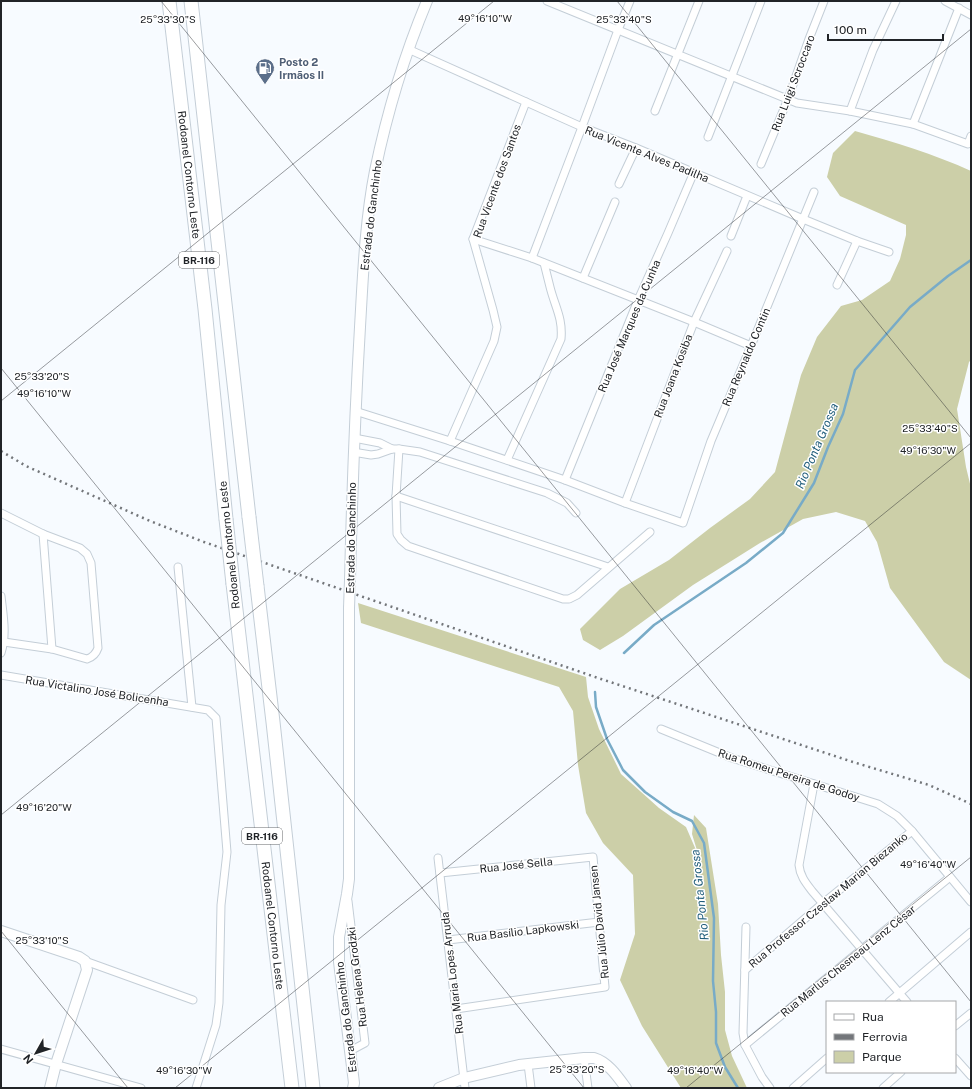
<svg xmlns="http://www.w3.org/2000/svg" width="972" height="1089" font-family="'Public Sans',sans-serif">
	<rect width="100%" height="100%" fill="#f7fbff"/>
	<!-- green -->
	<g fill="#cccfa8">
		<path d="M855 131C894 142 934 154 971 171V360L969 362 957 409 966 467 971 488V680L944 662 890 588 877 542 865 521 836 512 803 519 760 543 693 585 623 636 600 650 583 640 580 629 620 589 669 560 710 528 750 499 775 472 801 375 817 337 841 306 862 300 890 281 900 259 906 235V225L840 196 827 177 833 153Z"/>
		<polygon points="358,603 586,677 588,697 599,729 621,774 659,808 686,827 699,857 692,834 694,815 706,828 718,904 721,955 725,992 725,1030 732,1056 747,1088 681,1088 642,1026 620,980 635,934 633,875 603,843 586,813 578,765 573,711 559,687 361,623"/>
	</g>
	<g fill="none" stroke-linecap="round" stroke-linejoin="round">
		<!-- stream -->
		<g stroke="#78abc7" stroke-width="2.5">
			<polyline points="624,653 654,625 746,563 783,533 814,483 828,447 843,414 855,370 910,307 948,276 971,260"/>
			<polyline points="595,692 596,707 607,739 623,770 645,792 673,812 692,821 704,843 714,918 713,981 716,1012 716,1043 725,1067 738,1088"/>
		</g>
		<defs>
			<g id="street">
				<polyline points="547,1 797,103 850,111 913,124 968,144 971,136"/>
				<polyline points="945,1 971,15"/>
				<polyline points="408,49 582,127 636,148 803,219 857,241 889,252"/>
				<polyline points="655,111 699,1"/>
				<polyline points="850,111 873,50 896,1"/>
				<polyline points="913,124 959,8"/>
				<polyline points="708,137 761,1"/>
				<polyline points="761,164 788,99 809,39 824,1"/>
				<polyline points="619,184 636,148"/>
				<polyline points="731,236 747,196"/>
				<polyline points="473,239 532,258 694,322 751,346"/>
				<polyline points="532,258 582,127 618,30 630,1"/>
				<polyline points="583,278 615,202"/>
				<polyline points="837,285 857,241"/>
				<polyline points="355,411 450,441 565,480 625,503 683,523 711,441 751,346 814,192"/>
				<polyline points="354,438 380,443 392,449"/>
				<polyline points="450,441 494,341 497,327 493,310 473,239 526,102"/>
				<polyline points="399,449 396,496 397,534 401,540 408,546 563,599 569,599 577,595 650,532"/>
				<polyline points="353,452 371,455 378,454 392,449 399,449 420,452 547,493 567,503 576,513"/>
				<path d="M507 460 561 339C563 318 555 307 550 287 548 279 546 271 544 263"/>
				<polyline points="565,480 638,300 668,233 694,172"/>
				<polyline points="396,496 608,567"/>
				<polyline points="625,503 694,322 727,251"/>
				<path d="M1 513 43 534 80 548 87 554 91 563 98 648C96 654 93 657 87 659L52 649 4 642"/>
				<polyline points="43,534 52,649"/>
				<polyline points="178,567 192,707"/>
				<path d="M1 596C3 615 7 634 1 653"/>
				<polyline points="1,675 208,710 216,718 227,852 221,905 219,1003 216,1025 196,1088"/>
				<polyline points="661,729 732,758 878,804 897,816 912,831 971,902"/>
				<path d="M814 784 799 865C800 876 806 883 812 891L907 1002"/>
				<polyline points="438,858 465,1088"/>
				<polyline points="440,873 593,857 605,987 456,1009"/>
				<polyline points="348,901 365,1043 350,1051"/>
				<polyline points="746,927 743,1033 745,1045 762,1077 770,1088"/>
				<polyline points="448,940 599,922"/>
				<polyline points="85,961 193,1000"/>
				<polyline points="745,970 822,904 912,831"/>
				<polyline points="889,1002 971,932"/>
				<polyline points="955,1026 971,1013"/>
				<polyline points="745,1045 950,877"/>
				<polyline points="1,1049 141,1088"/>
				<polyline points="584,1058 588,1088"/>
				<polyline points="955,1058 971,1076"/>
				<polyline points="528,1064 531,1088"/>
				<polyline points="793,1088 827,1058"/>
				<polyline points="883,1088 901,1072"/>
			</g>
			<g id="secondary">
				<path d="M350 580C352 496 355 412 360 327 363 275 365 222 375 171 387 113 404 56 427 1"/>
				<polyline points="349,608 349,879 347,894 339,937 339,962 354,1083 353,1088"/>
				<polyline points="1,931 79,957 85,961 87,970 56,1064 50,1088"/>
				<path d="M439 1088 464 1078 519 1065 584 1058C587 1058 591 1058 594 1058 608 1062 618 1077 626 1088"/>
			</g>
			<g id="highway">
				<path id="s1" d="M169 1 205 309 226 519"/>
				<polyline points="191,1 249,517"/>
				<path id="s2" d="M233 584 292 1088"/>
				<polyline points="257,586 273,722 313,1088"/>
			</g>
		</defs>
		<!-- street casing -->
		<use href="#street" stroke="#c4ced7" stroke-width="9"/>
		<!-- secondary casing -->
		<use href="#secondary" stroke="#c4ced7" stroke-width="12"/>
		<!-- highway casing -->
		<use href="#highway" stroke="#c4ced7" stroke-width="15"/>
		<!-- street -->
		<use href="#street" stroke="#fff" stroke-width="7"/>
		<!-- secondary -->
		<use href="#secondary" stroke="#fff" stroke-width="10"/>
		<!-- highway -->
		<use href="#highway" stroke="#fff" stroke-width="13"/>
		<!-- rail -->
		<polyline stroke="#73767a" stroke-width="2.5" stroke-dasharray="2 4" stroke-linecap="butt" points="1,451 26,466 150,521 204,542 601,679 853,762 929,785 971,804"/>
		<defs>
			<polyline id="secondary-bridge" points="349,608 350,580"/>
			<g id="highway-bridge">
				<polyline points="249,517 257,586"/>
				<polyline points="226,519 233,584"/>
			</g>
		</defs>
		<!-- secondary-bridge casing -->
		<use href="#secondary-bridge" stroke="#c4ced7" stroke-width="12" stroke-linecap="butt"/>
		<!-- highway-bridge casing -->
		<use href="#highway-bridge" stroke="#c4ced7" stroke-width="15" stroke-linecap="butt"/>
		<!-- secondary-bridge -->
		<use href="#secondary-bridge" stroke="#fff" stroke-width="10"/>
		<!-- highway-bridge -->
		<use href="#highway-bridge" stroke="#fff" stroke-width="13"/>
	</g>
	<!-- ticks -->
	<path fill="none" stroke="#212428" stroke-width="1" stroke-opacity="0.45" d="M161 1 971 1002M617 1 971 438M1 368 584 1088M1 401 494 1M1 815 971 29M1 931 128 1088M175 1088 971 443M686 1088 971 857"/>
	<!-- icons -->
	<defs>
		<symbol id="fuel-pin" viewBox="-11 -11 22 30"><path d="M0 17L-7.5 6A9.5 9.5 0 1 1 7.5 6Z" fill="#5c6f8a" stroke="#fff"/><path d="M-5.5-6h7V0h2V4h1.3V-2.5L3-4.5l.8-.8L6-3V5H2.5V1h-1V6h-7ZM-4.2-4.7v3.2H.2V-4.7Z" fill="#fff"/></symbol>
	</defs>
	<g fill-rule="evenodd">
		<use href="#fuel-pin" x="254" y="57" width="22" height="30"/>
	</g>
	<g text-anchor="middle" stroke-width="3" stroke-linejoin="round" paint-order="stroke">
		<!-- shield labels -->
		<g fill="#fff" stroke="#646668" stroke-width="1">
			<rect x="179" y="252" width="40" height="16" rx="3"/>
			<rect x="242" y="828" width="40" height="16" rx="3"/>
		</g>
		<g font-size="10" font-weight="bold" fill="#212428">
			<text x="199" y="264">BR-116</text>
			<text x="262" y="840">BR-116</text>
		</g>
		<!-- service labels -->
		<g font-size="11" font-weight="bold" fill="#4e5e75" stroke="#fff" text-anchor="start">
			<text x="279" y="66">Posto 2<tspan x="279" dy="13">Irmãos II</tspan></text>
		</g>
		<!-- street labels -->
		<g font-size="11" fill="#212428" stroke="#fff">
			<text transform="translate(793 83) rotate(-69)" y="4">Rua Luigi Scroccaro</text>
			<text transform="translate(647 154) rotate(22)" y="4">Rua Vicente Alves Padilha</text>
			<text dy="4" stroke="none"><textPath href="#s1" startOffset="175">Rodoanel Contorno Leste</textPath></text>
			<text transform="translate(497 181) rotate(-70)" y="4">Rua Vicente dos Santos</text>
			<text transform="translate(371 215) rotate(-83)" y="4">Estrada do Ganchinho</text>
			<text transform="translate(629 326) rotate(-67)" y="4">Rua José Marques da Cunha</text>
			<text transform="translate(746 357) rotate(-67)" y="4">Rua Reynaldo Contin</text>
			<text transform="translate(673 376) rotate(-69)" y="4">Rua Joana Kosiba</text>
			<text transform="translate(351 538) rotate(-89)" y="4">Estrada do Ganchinho</text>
			<text transform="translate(229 545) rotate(-96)" y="4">Rodoanel Contorno Leste</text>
			<text transform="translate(97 691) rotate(9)" y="4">Rua Victalino José Bolicenha</text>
			<text transform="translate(789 775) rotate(18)" y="4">Rua Romeu Pereira de Godoy</text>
			<text transform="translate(516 865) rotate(-6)" y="4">Rua José Sella</text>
			<text transform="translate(828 900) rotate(-40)" y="4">Rua Professor Czeslaw Marian Biezanko</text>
			<text transform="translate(599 922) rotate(-96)" y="4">Rua Júlio David Jansen</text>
			<text dy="4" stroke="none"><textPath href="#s2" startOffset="344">Rodoanel Contorno Leste</textPath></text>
			<text transform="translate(523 931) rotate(-7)" y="4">Rua Basílio Lapkowski</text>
			<text transform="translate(848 961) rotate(-39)" y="4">Rua Marlus Chesneau Lenz César</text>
			<text transform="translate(452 973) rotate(-97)" y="4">Rua Maria Lopes Arruda</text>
			<text transform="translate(357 977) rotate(-97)" y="4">Rua Helena Grodzki</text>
			<text transform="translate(346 1017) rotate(-97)" y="4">Estrada do Ganchinho</text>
		</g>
		<!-- water labels -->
		<g font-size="12" font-style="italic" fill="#215e7c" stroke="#fff">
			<text transform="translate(817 446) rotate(-67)" y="4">Rio Ponta Grossa</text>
			<text transform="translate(700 895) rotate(-96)" y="4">Rio Ponta Grossa</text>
		</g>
	</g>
	<g font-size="10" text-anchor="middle" fill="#212428" stroke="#fff" stroke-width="3" stroke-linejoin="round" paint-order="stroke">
		<text x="485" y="22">49°16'10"W</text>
		<text x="168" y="23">25°33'30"S</text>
		<text x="624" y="23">25°33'40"S</text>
		<text x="42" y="380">25°33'20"S</text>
		<text x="44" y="397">49°16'10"W</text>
		<text x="930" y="432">25°33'40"S</text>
		<text x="928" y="454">49°16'30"W</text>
		<text x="44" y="811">49°16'20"W</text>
		<text x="928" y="868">49°16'40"W</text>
		<text x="42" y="944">25°33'10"S</text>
		<text x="577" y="1073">25°33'20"S</text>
		<text x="184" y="1074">49°16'30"W</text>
		<text x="695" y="1074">49°16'40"W</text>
	</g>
	<!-- border -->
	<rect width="972" height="1089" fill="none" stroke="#212428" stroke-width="4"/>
	<!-- legend -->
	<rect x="826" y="1001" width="130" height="72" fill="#ffffff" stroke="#a6a7a9"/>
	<rect x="834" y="1014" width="20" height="6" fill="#ffffff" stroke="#a6a7a9"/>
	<text x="862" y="1021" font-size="12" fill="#212428">Rua</text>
	<rect x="834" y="1034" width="20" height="6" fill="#73767a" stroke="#a6a7a9"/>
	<text x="862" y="1041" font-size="12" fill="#212428">Ferrovia</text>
	<rect x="834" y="1051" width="20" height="12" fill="#cccfa8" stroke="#a6a7a9"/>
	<text x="862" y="1061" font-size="12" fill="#212428">Parque</text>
	<!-- north arrow -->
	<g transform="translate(36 1053) rotate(231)" stroke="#ffffff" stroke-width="3" paint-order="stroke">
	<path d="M0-3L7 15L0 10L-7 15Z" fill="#212428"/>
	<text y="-6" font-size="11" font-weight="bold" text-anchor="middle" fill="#212428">N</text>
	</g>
	<!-- scale -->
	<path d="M828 34v6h115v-6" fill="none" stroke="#212428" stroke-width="2"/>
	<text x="834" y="34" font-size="12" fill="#212428" stroke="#ffffff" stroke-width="3" paint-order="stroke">100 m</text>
</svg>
